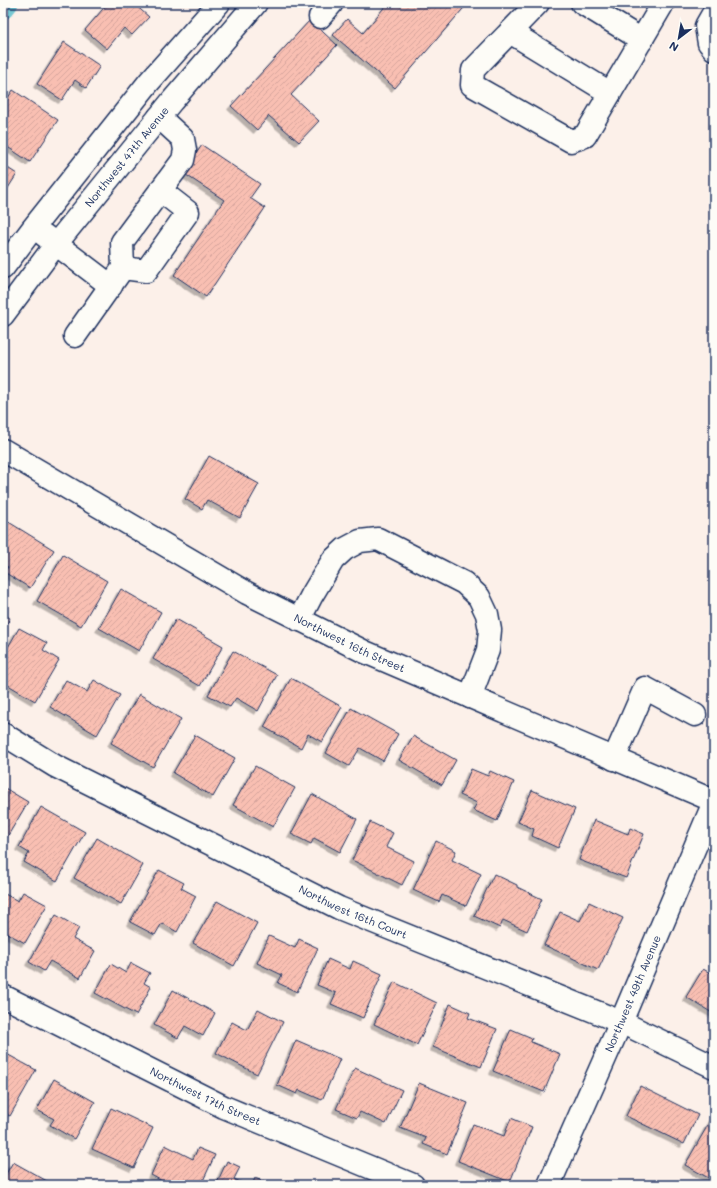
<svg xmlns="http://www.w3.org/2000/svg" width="717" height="1188" font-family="Mali,sans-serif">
	<defs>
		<pattern id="building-hatch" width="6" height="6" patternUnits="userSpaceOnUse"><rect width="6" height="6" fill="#f9bfb2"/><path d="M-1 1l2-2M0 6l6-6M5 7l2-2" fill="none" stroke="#d5a49c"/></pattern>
		<filter id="shadow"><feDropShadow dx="-3.5" dy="3.5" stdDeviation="0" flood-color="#0004"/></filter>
	</defs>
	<rect width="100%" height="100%" fill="#fcf0e9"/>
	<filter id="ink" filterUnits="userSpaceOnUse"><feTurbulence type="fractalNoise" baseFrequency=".025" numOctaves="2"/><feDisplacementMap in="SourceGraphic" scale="8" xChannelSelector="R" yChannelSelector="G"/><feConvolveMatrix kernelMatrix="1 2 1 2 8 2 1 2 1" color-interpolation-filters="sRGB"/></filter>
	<g filter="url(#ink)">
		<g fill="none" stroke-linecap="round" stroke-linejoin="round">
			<!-- canal -->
			<polyline stroke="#77c7d2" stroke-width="21" points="3,9 8,3"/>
		</g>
		<!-- building -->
		<g fill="url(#building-hatch)" stroke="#1b2f5e" filter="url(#shadow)">
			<polygon points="108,3 133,3 149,17 132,35 124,28 107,49 85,30"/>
			<polygon points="388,3 468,3 395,88 333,35 347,19 363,33"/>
			<polygon points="310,20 337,45 291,95 319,121 299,142 269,116 257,130 231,106"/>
			<polygon points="64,42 100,66 86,88 75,80 62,100 37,84"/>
			<polygon points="13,90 58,120 30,162 3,144 3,106"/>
			<polygon points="202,145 260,184 250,198 265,208 206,297 174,275 224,200 183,173"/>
			<polygon points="3,165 17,174 3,196"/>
			<polygon points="209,456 259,484 240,518 207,500 202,509 185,499"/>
			<polygon points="7,521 54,550 30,588 4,572 8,567 3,564 3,528"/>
			<polygon points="63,555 107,581 81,626 37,601"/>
			<polygon points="121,589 161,612 139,651 99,628"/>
			<polygon points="3,614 10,618 3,631"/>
			<polygon points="176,619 223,646 200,686 153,659"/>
			<polygon points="19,628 47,643 43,650 59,660 35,701 3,682 3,656"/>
			<polygon points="233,651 277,675 258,711 236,698 230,707 208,695"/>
			<polygon points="291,678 342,707 322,742 308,734 301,748 264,727"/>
			<polygon points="66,680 87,692 94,680 120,695 97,735 50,707"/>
			<polygon points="139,694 181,719 153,767 111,743"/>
			<polygon points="351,708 398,734 383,761 360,748 349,766 326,753"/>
			<polygon points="195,735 235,758 213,797 173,773"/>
			<polygon points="413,736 456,760 442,785 399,760"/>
			<polygon points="255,766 295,788 273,827 233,805"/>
			<polygon points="471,769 488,776 490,771 514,782 497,821 473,810 477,803 460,795"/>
			<polygon points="3,787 28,802 3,844"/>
			<polygon points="532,790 575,809 558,848 532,836 534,829 518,822"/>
			<polygon points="312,794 357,819 340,852 314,838 311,844 291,834"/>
			<polygon points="41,807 85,832 57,881 24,862 29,853 19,847"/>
			<polygon points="594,820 628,834 630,828 644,834 626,878 579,860"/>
			<polygon points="370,822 393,833 386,847 414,861 402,885 352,860"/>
			<polygon points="97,838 143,865 121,904 74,878"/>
			<polygon points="436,841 456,851 452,860 481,874 466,906 442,895 439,902 413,890"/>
			<polygon points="159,870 184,883 181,888 196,896 177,932 162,923 155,935 130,922"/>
			<polygon points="494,874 517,885 517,887 542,899 527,931 503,920 500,928 474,916"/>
			<polygon points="23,892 47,905 25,943 3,931 3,893 18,901"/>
			<polygon points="217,901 257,923 234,966 193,943"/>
			<polygon points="589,902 623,918 598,970 544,945 560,912 580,921"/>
			<polygon points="56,915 79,928 73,939 95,951 80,978 50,961 44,971 29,962"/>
			<polygon points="269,936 295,948 299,939 318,948 297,992 278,983 282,975 257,963"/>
			<polygon points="328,959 350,969 353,961 382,974 363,1018 331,1004 336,993 317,985"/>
			<polygon points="131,963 150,973 144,983 151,987 136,1015 95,993 111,964 126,973"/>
			<polygon points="703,969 714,975 714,1014 686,997"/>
			<polygon points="394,982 437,1003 417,1045 374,1024"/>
			<polygon points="173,990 215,1013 203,1036 185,1026 178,1038 154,1025"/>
			<polygon points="450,1004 470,1013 468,1018 497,1029 481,1067 433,1047"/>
			<polygon points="258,1009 283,1022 257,1074 216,1053 232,1022 247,1030"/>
			<polygon points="511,1029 532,1038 531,1042 560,1054 544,1092 493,1071"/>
			<polygon points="296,1040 340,1059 322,1100 299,1090 297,1094 277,1085"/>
			<polygon points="3,1052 36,1070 10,1116 3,1112"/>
			<polygon points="355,1068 402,1090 386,1124 360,1112 357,1118 336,1109"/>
			<polygon points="54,1079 95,1102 74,1139 50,1125 54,1119 37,1110"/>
			<polygon points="419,1083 468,1103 447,1154 423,1144 426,1138 400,1128"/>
			<polygon points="640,1086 698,1115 684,1144 626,1116"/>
			<polygon points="111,1108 153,1128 134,1168 92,1149"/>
			<polygon points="713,1116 714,1117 714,1181 685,1165"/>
			<polygon points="511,1118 532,1127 510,1182 458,1161 473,1124 504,1136"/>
			<polygon points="165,1145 193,1159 198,1148 215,1155 201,1185 163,1185 164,1182 151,1175"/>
			<polygon points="227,1161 240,1167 234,1179 247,1185 216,1185"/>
			<polygon points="13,1162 54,1185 3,1185 3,1179"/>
			<polygon points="255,1178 271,1185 252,1185"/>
		</g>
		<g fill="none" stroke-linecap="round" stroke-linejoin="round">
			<defs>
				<g id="minor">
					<polyline points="538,3 473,70 472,85 571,141 585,136 662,5 662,3"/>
					<polyline points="582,3 642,40"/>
					<polyline points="714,12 706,26 709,43 714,49"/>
					<polyline points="320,17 332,3"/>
					<polyline points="510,32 610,93"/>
					<polyline points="44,235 111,286"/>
					<polyline points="3,268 33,228 149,82 219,3"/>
					<polyline points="123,268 122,242 183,160 185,150 183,139 159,117"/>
					<path id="s1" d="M3 315 56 244 172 101 256 3"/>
					<polyline points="75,336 123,268 146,271 188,212 161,191"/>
					<path id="s2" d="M3 450 247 593 365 652 714 801"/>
					<polyline points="299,620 312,595 333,560 345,549 360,541 378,539 464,583 479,597 487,614 490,630 488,650 470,697"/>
					<path id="s3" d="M3 734 55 766 339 908 621 1022 714 1067"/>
					<polyline points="614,759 645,688 695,715"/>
					<path id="s4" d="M3 996 224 1107 413 1185"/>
					<path id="s5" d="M549 1185 621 1022 714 802"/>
				</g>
			</defs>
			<!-- minor casing -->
			<use href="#minor" stroke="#1b2f5e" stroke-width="25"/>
			<!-- minor -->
			<use href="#minor" stroke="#fdfcf7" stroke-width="22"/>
		</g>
	</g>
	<g text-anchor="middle" stroke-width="3" stroke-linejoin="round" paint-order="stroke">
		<!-- street labels -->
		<g font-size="11" fill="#1b2f5e" stroke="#fdfcf7">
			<text dy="4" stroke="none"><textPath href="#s1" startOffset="201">Northwest 47th Avenue</textPath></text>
			<text dy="4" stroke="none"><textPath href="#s2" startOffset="397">Northwest 16th Street</textPath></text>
			<text dy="4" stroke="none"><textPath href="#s3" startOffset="393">Northwest 16th Court</textPath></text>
			<text dy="4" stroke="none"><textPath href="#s5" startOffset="209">Northwest 49th Avenue</textPath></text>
			<text dy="4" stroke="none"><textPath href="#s4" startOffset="226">Northwest 17th Street</textPath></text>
		</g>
	</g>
	<!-- margin -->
	<rect width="717" height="1188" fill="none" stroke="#fdfcf7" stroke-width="16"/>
	<rect x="8" y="8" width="701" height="1172" fill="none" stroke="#1b2f5e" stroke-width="1.5" filter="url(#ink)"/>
	<!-- north arrow -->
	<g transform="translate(679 38) rotate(211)" stroke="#fdfcf7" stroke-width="3" paint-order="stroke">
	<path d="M0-3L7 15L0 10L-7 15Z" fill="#1b2f5e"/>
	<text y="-6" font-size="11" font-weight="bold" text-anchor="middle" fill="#1b2f5e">N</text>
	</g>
</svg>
